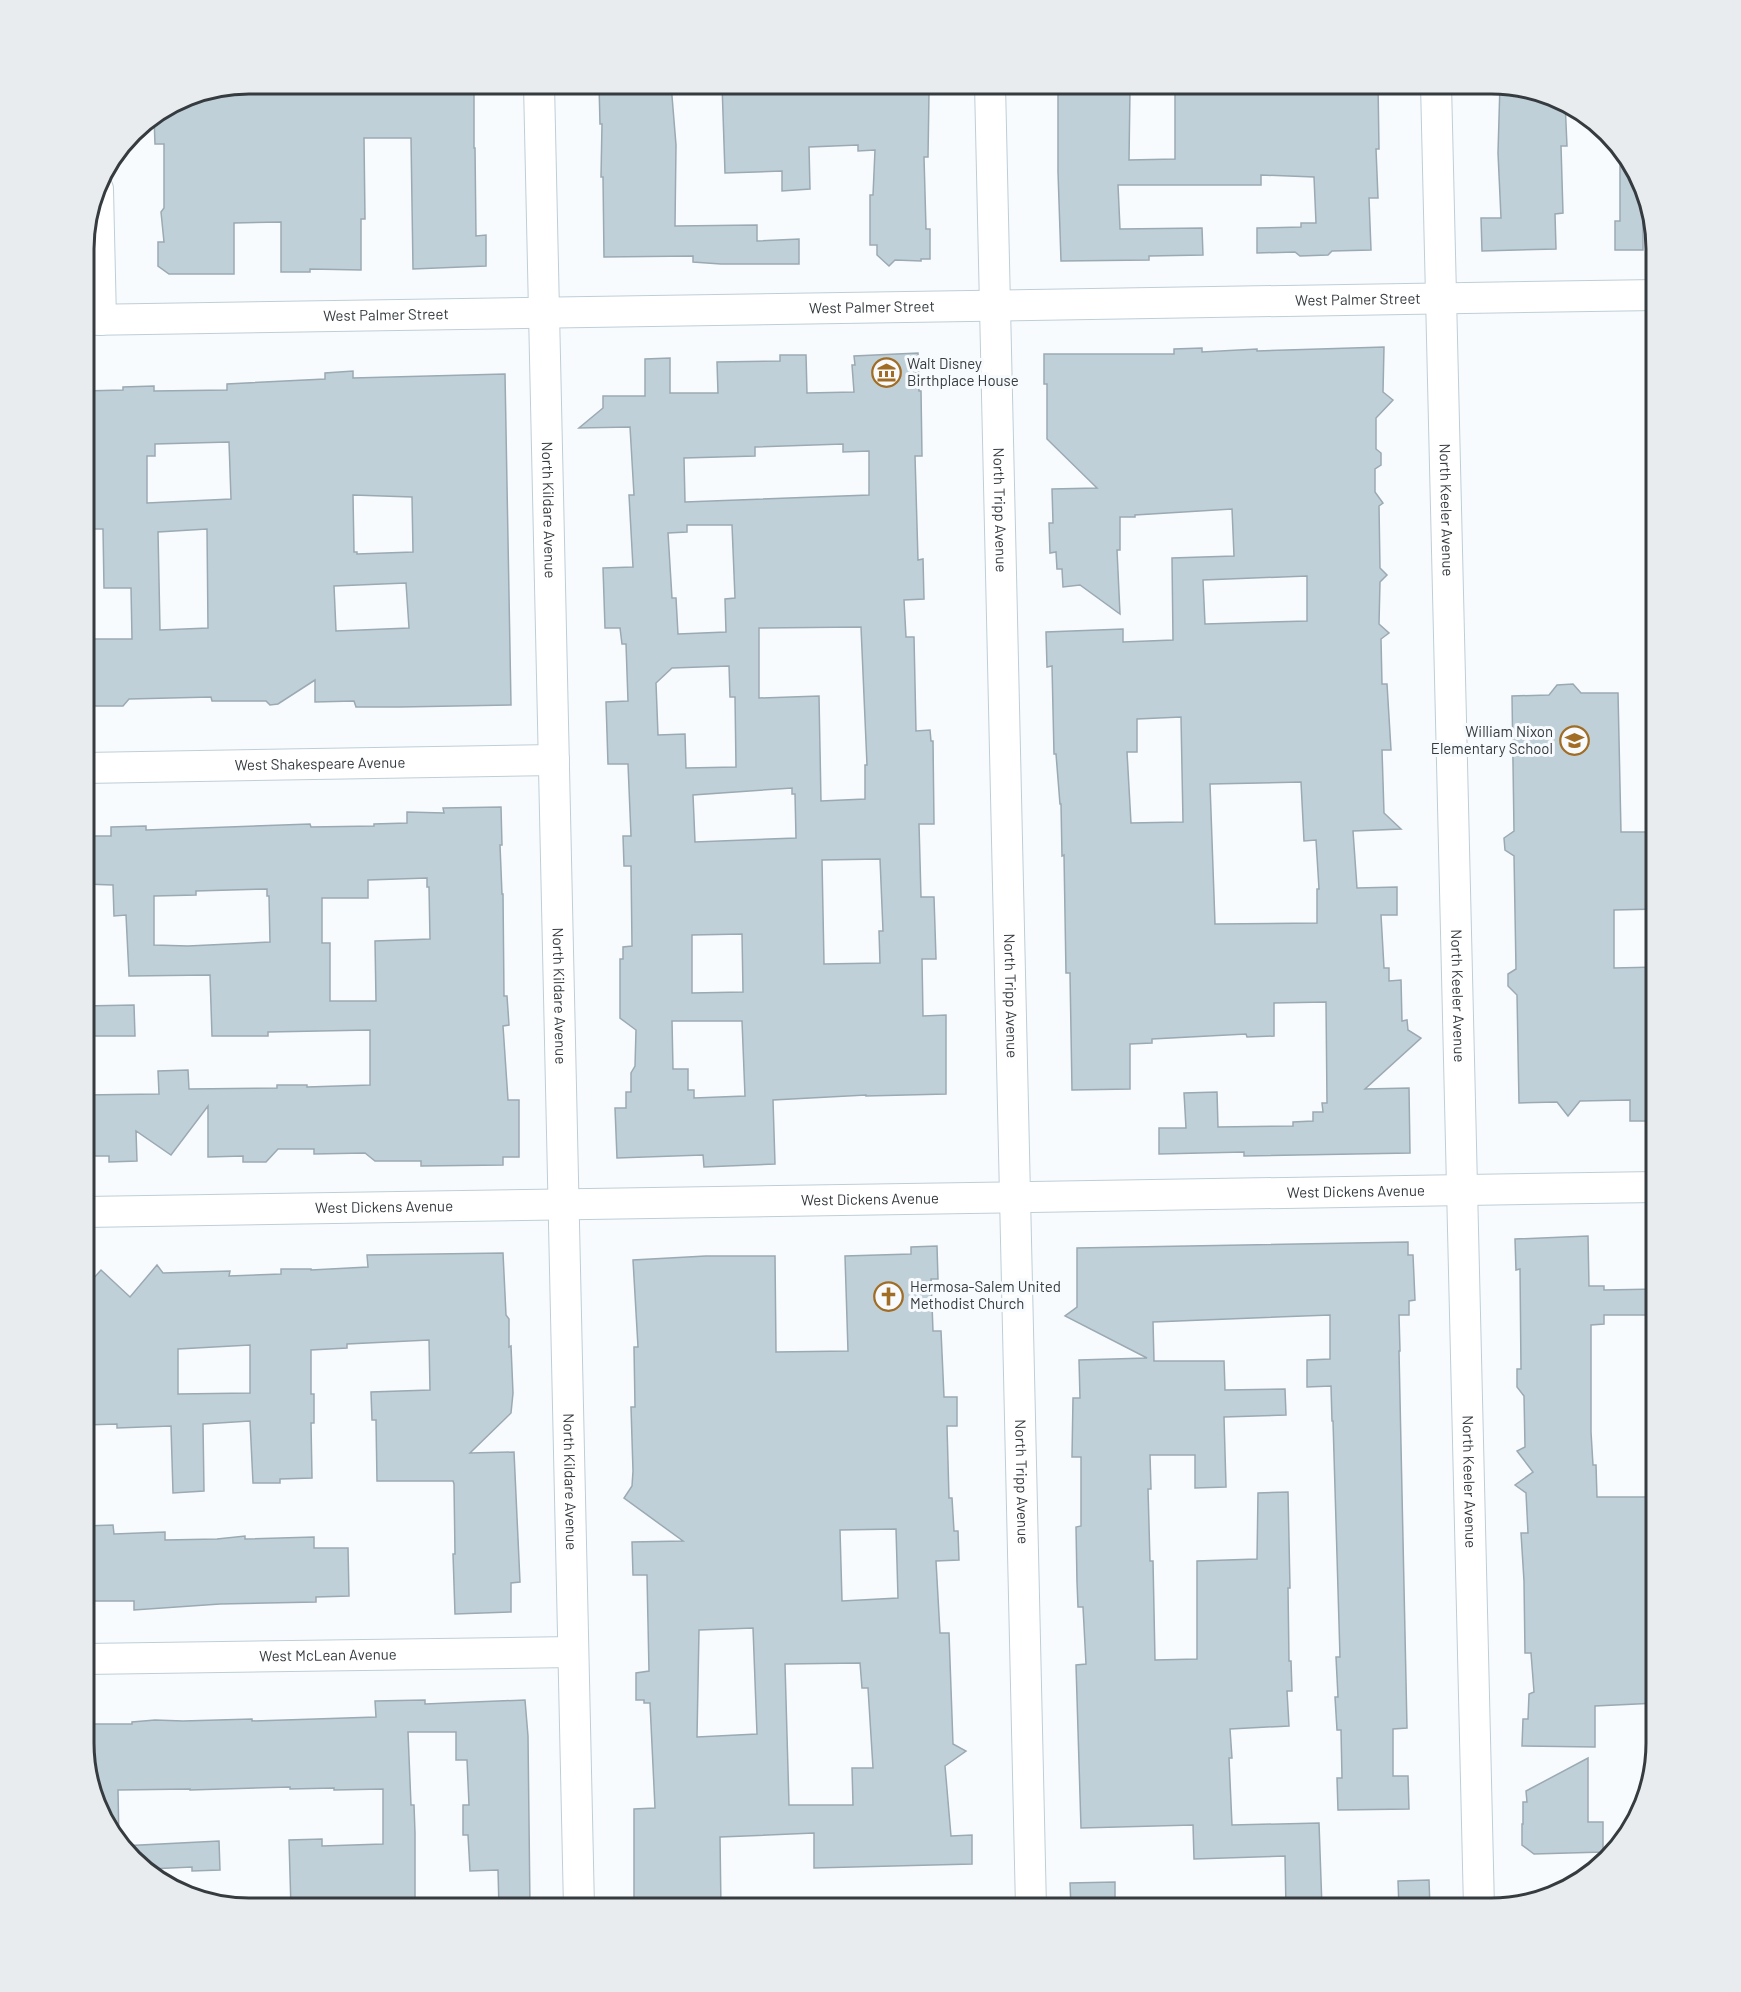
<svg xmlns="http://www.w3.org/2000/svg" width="1741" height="1992" font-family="Barlow,sans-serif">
	<rect width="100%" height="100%" fill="#f8fbfd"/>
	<!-- building -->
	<g fill="#c0d0d9" stroke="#9aa9b2" stroke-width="1.5" fill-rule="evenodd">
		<polygon points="250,84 474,84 474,148 475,148 476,236 486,235 486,266 413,269 411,138 364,138 365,219 361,219 361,270 310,269 310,272 281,272 281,222 234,223 234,274 169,274 158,266 158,242 164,242 161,212 164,208 164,144 155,144 154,117 187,96"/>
		<polygon points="599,84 671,84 676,145 675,226 757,225 757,241 799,239 799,264 721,264 693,262 693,256 604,257 603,177 601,177 602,124 600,124"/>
		<polygon points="722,84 923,84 923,94 929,93 928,157 924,157 926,229 930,229 930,259 921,259 921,261 895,260 889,266 877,255 877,245 870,245 870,195 873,195 875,150 858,151 858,145 809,147 810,189 782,191 782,171 725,173"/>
		<polygon points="1058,84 1120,84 1120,90 1130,90 1129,160 1175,159 1175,90 1202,90 1202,94 1311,90 1311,84 1378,84 1379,149 1376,149 1378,198 1369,198 1371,250 1332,251 1328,255 1300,256 1295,252 1257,253 1257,228 1301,227 1301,223 1316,223 1314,177 1261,175 1261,185 1118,185 1120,229 1202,228 1203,255 1149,256 1149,260 1061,261 1058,172"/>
		<polygon points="1500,84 1565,101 1567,146 1561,146 1563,213 1555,214 1556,249 1482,251 1481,218 1501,218 1498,153"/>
		<polygon points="1620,147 1623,149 1647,194 1647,209 1643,210 1643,250 1615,250 1615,221 1620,221"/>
		<path d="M1384 347 1383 392 1393 400 1376 418V449L1381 453V465L1375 469V492L1383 503 1379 506 1380 568 1387 575 1380 582 1379 624 1389 633 1381 639 1382 684H1387L1391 750H1382L1384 813 1401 829 1353 831 1357 888 1397 887V915H1381L1384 968H1389V981L1401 980 1402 1021 1407 1020 1408 1030 1421 1038 1365 1089 1409 1088 1410 1153 1244 1156V1152L1159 1154V1128H1186L1184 1093 1217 1092 1218 1127 1293 1126V1122L1313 1121V1112H1323L1322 1103H1327L1326 1002 1274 1003V1036L1247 1037 1246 1034 1152 1039V1043L1130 1044V1089L1072 1090 1070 973H1066L1064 855 1062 856 1061 804H1060L1056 754H1054L1052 666 1047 667 1046 632 1123 629V642L1173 640 1172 558 1234 556 1232 509 1135 515V517H1120V550H1117L1120 614 1080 585 1063 587 1062 569H1057L1056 552 1050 553 1049 523H1053L1052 489 1097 488 1047 439V384H1044V354H1174V349L1202 348V352L1257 349V351ZM1307 576V621L1205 624 1203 580ZM1181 717 1183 822 1131 823 1127 752H1137V719ZM1301 782 1304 841 1316 840 1319 889H1317V923L1215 924 1210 784Z"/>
		<path d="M918 353 919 391H921L922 456H915L918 560 923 559 924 599 904 600 906 637H914L916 731 930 730 931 741H933L934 824H919L921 897H934L936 959H922L923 1016 946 1015V1094L866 1096V1095L773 1100 775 1164 704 1167 703 1155 617 1158 615 1108H626V1092H631V1073L635 1066 636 1030 620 1018V959H623V947L632 946 631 866H624L623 836H631L628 764H608L606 702 628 701 626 644H622L620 628H605L603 568 633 567 629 495H634L630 427 579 428 603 408V396H645V359L670 358V393H718L717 362 780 361V355H806L807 393 854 392 852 365H855L854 356ZM843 444V452L869 451V495L685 502 684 458 755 456V447ZM687 525H732L735 598 725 599 726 632 678 634 676 598H672L668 533 687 532ZM861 627 867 765H865V799L821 801 819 696 759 698V628ZM729 666 730 697H735L736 767 686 768 685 734 658 735 656 683 672 668ZM792 788V794H795L796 838 695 842 693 795ZM880 859 883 931H879L880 963 824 964 822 860ZM742 934 743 992 692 993V935ZM672 1021H742L745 1096 694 1098V1090H688V1069H673Z"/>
		<path d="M353 371V378L505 374 511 705 400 707H356L354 701 315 702V680L278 704 270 705 266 701H212L211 697 129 699 123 706H84V639H132L131 588H104L103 529H84V391L123 390V387L154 386V391L227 390V384L325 379V373ZM229 442 231 499 147 503V456H155V444ZM353 495 412 497 413 552 357 554V552H354ZM207 529 208 628 160 630 158 532ZM406 583 409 628 336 631 334 586Z"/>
		<polygon points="1573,684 1581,693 1618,693 1621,832 1657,832 1657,909 1614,910 1614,968 1657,967 1657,1121 1630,1121 1630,1100 1580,1101 1568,1116 1557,1102 1519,1103 1517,995 1508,986 1508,974 1516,969 1514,856 1505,850 1504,838 1514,831 1512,696 1549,695 1557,685"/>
		<path d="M501 807 502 845H500L502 894H503L504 996H507L509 1025 503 1026 508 1100H519V1157H503V1165L421 1166V1161H375L365 1153 314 1154V1149H278L266 1162H243V1156L208 1157V1106L171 1155 136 1131 137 1161 109 1162V1156H92L84 1148V1095L159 1094 158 1071 188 1070 189 1089 277 1088V1085H307V1087L370 1085V1030L268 1032V1036H212L210 975 129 976 126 915 114 916 113 885 84 884V836H111V827L146 826V830L310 824 311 827 374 826V824L407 823V812L444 813 443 808ZM427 878V887H429L430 939 375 941 376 1001H330V943H322V898H368V880ZM267 889V896H269L270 942 188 946 154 945V896L196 895V891Z"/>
		<polygon points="134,1005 135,1036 84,1036 84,1006"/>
		<polygon points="1588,1236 1589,1286 1604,1286 1604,1290 1657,1289 1657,1315 1604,1315 1604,1324 1591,1325 1591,1432 1593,1465 1596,1465 1597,1497 1657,1497 1657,1703 1595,1706 1595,1747 1522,1746 1523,1719 1528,1719 1529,1694 1534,1692 1531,1653 1525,1653 1524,1581 1521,1533 1528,1533 1526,1493 1515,1485 1533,1472 1517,1451 1525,1447 1524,1396 1517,1387 1517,1369 1521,1369 1520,1269 1516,1270 1515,1239"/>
		<polygon points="1408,1242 1408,1255 1413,1255 1415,1300 1409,1301 1409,1315 1399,1315 1400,1351 1399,1351 1407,1728 1393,1729 1393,1776 1408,1776 1409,1809 1338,1810 1337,1778 1342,1778 1341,1730 1337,1730 1335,1697 1338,1697 1336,1657 1340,1657 1333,1421 1332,1421 1331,1386 1307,1387 1307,1360 1330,1359 1330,1315 1153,1322 1154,1361 1224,1361 1225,1390 1285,1389 1286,1415 1224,1417 1226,1487 1195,1488 1195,1455 1150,1455 1151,1489 1148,1489 1150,1561 1153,1561 1155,1660 1197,1659 1197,1561 1257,1559 1258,1493 1288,1492 1290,1588 1288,1588 1289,1661 1291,1661 1292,1691 1287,1691 1289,1726 1230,1729 1232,1758 1229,1758 1232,1825 1319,1823 1322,1908 1286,1908 1285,1856 1194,1859 1193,1825 1081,1828 1076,1665 1086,1664 1083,1607 1078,1607 1077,1582 1076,1527 1081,1526 1081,1457 1072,1457 1073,1398 1080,1398 1079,1360 1147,1358 1065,1316 1077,1307 1077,1248"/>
		<path d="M937 1246 938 1279H931L933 1331H941L944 1397H957V1426H947L949 1498H952L954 1531H958L959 1560 936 1561 940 1633H949L953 1744 966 1751 945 1766 951 1836 972 1835V1864L814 1868V1833L720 1837 721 1908H634V1809L655 1808 650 1703H644V1700H636V1673L649 1671 647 1575H633L632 1542 683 1541 624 1498 632 1486 633 1471 631 1407H635L634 1347H638L633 1260 706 1256H775L776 1352 848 1351 845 1256 911 1254V1247ZM896 1529 898 1598 842 1601 840 1530ZM753 1628 757 1734 697 1737 699 1630ZM860 1663 862 1688H868L873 1768H852L853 1805H789L785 1664Z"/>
		<path d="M503 1253 506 1315 509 1319V1347L511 1346 513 1393 511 1413 470 1453 514 1452 520 1582 511 1583V1612L455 1614 453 1554H455L454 1484 453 1481H377L376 1420H372L371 1392 430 1390 429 1340 347 1344V1348L311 1350V1394H314V1423H311L312 1478 280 1479V1483H253L250 1421 203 1424 204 1491 173 1493 171 1426 117 1428V1424L84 1425V1280H92L101 1270 130 1297 157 1265 163 1273 230 1271 229 1276 281 1274V1269H311V1270L368 1267 367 1255ZM250 1345V1393L178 1394V1349Z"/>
		<polygon points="113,1525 114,1534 165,1532 165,1540 217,1539 245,1536 245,1539 314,1537 314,1548 348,1548 349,1596 316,1597 316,1602 220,1604 134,1610 134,1601 86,1601 84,1526"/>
		<polygon points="425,1700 425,1704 525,1700 528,1736 530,1908 499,1908 498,1870 470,1871 468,1835 463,1835 463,1805 469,1805 467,1760 456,1760 456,1732 408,1732 411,1805 414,1805 415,1833 415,1908 291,1908 289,1840 322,1839 322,1846 383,1844 383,1789 334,1790 334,1788 290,1789 290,1787 190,1790 190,1789 118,1790 119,1844 93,1795 84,1743 84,1724 132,1724 132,1722 155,1720 183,1721 252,1719 252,1721 376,1717 375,1701"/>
		<polygon points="1588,1758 1588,1822 1603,1822 1603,1852 1534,1854 1522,1845 1522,1824 1523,1824 1523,1802 1527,1802 1526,1791"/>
		<polygon points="219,1841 220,1870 192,1871 192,1867 149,1869 122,1846"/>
		<polygon points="1429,1880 1430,1908 1399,1908 1398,1881"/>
		<polygon points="1115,1882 1115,1908 1071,1908 1070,1883"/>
	</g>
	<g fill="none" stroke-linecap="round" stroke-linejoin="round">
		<defs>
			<g id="street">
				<path id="s1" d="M539 84 579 1908"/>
				<path id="s2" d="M990 84 1031 1908"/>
				<path id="s3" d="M1436 84 1479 1908"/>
				<polyline points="98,189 101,320"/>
				<path id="s4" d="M84 320 1657 295"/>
				<path id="s5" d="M84 768 554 760"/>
				<path id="s6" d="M84 1212 1657 1187"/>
				<path id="s7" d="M84 1659 573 1652"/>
			</g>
		</defs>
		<!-- street casing -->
		<use href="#street" stroke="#bfced7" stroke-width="32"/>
		<!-- street -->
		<use href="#street" stroke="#fff" stroke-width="30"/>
	</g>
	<!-- icons -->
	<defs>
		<symbol id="museum-ring" viewBox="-11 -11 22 22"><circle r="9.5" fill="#f8fbfd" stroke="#a16d25" stroke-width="1.5"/><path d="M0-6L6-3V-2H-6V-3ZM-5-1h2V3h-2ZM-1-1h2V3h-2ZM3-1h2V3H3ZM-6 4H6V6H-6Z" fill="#a16d25"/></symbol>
		<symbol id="school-ring" viewBox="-11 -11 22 22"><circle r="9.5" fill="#f8fbfd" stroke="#a16d25" stroke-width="1.5"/><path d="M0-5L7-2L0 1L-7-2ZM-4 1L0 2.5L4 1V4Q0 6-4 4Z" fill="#a16d25"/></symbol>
		<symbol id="church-ring" viewBox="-11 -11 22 22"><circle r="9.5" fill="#f8fbfd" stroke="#a16d25" stroke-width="1.5"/><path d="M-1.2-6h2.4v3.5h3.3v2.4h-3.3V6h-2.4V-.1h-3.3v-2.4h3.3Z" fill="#a16d25"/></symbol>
	</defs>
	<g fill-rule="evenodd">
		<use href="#museum-ring" x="870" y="356" width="33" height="33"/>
		<use href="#school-ring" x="1558" y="724" width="33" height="33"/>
		<use href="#church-ring" x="872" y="1280" width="33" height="33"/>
	</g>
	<g text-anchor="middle" stroke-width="6" stroke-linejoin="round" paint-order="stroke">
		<!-- street labels -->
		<g font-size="15" fill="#353b3f" stroke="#f8fbfd">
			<text dy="5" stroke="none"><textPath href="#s4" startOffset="1274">West Palmer Street</textPath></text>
			<text dy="5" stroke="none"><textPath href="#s4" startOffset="788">West Palmer Street</textPath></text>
			<text dy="5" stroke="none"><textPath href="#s4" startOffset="302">West Palmer Street</textPath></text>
			<text dy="5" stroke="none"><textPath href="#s1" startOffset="426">North Kildare Avenue</textPath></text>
			<text dy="5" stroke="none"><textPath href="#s2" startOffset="426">North Tripp Avenue</textPath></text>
			<text dy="5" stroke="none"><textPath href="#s3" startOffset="426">North Keeler Avenue</textPath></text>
			<text dy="5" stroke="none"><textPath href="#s5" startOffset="236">West Shakespeare Avenue</textPath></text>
			<text dy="5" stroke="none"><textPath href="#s1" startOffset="912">North Kildare Avenue</textPath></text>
			<text dy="5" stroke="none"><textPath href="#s2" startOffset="912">North Tripp Avenue</textPath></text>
			<text dy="5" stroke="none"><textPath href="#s3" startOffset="912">North Keeler Avenue</textPath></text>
			<text dy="5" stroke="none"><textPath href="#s6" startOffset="1272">West Dickens Avenue</textPath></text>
			<text dy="5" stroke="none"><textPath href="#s6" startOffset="786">West Dickens Avenue</textPath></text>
			<text dy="5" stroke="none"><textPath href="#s6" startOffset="300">West Dickens Avenue</textPath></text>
			<text dy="5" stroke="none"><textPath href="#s1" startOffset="1398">North Kildare Avenue</textPath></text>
			<text dy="5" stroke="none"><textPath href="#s2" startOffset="1398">North Tripp Avenue</textPath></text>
			<text dy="5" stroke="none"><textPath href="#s3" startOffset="1398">North Keeler Avenue</textPath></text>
			<text dy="5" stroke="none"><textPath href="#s7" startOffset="244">West McLean Avenue</textPath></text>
		</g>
		<!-- poi labels -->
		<g font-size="15" fill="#353b3f" stroke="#f8fbfd" text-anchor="start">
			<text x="907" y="369">Walt Disney<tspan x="907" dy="17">Birthplace House</tspan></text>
			<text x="1553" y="737" text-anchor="end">William Nixon<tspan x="1553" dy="17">Elementary School</tspan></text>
			<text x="910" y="1292">Hermosa-Salem United<tspan x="910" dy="17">Methodist Church</tspan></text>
		</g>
	</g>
	<!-- crop -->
	<path d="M0 0H1741V1992H0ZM249 94H1491A155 155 0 0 1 1646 249V1743A155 155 0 0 1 1491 1898H249A155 155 0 0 1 94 1743V249A155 155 0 0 1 249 94Z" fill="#e8ecee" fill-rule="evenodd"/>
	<path fill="none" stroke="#353b3f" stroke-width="3" d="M249 94H1491A155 155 0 0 1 1646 249V1743A155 155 0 0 1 1491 1898H249A155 155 0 0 1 94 1743V249A155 155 0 0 1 249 94Z"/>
</svg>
